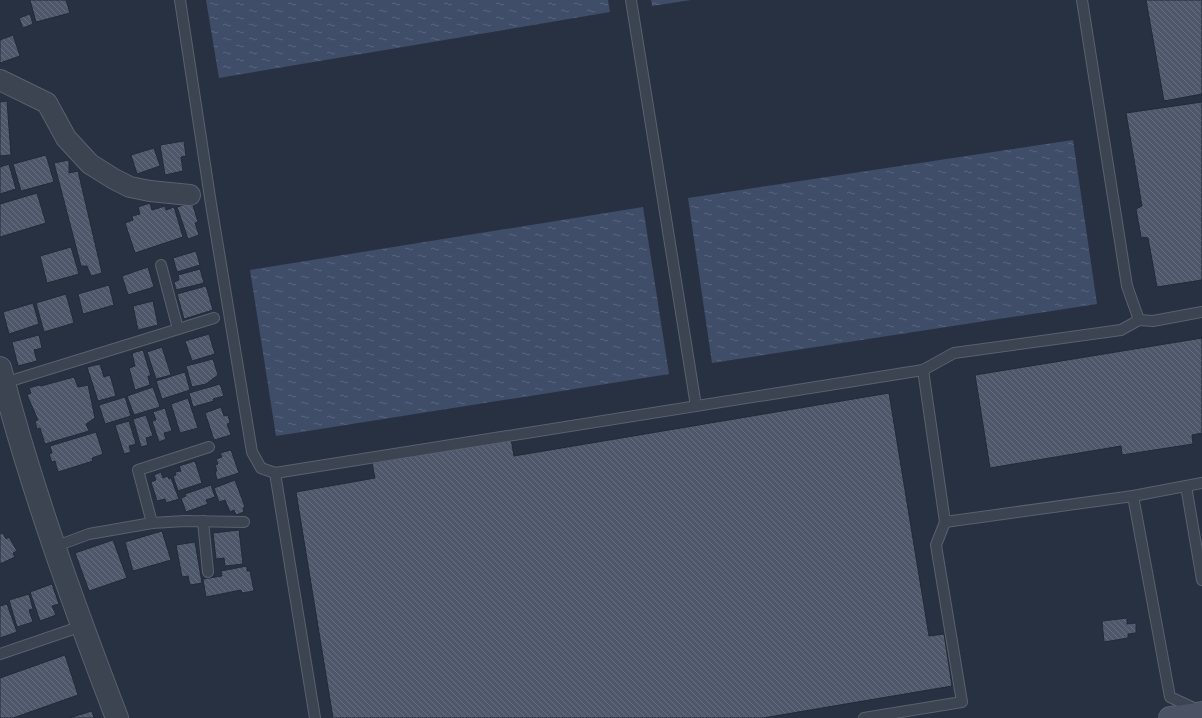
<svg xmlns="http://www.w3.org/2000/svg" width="1202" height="718" font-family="Commissioner,sans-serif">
	<defs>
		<pattern id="water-ripples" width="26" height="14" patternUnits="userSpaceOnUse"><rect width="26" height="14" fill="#3f4d69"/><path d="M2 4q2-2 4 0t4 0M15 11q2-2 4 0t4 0" fill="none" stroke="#59657d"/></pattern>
		<pattern id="building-back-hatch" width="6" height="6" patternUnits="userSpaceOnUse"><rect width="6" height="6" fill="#4e586a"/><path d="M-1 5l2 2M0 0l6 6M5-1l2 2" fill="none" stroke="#656e7e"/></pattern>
	</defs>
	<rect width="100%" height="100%" fill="#283141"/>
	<!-- water -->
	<g fill="url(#water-ripples)">
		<polygon points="206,0 608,0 610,12 219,78"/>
		<polygon points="651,0 691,0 652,6"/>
		<polygon points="1073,140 1097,304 712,363 688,198"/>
		<polygon points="643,207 669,374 276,436 250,270"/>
	</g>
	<!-- building -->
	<g fill="url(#building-back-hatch)" stroke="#232a38">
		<polygon points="30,0 66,0 70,13 36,22"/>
		<polygon points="1146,0 1202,0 1202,94 1164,101"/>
		<polygon points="30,14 33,24 23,28 19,18"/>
		<polygon points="13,35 20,56 0,63 0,40"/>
		<polygon points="7,101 11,155 0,156 0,102"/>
		<polygon points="1202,102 1202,280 1157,287 1148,238 1141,237 1136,209 1142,206 1126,113"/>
		<polygon points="184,141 186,156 181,157 183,171 165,175 160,145"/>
		<polygon points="154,148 160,166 137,174 131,155"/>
		<polygon points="46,155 54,182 21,191 13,164"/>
		<polygon points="69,160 69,173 78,171 102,273 91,276 87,266 81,266 54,163"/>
		<polygon points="9,164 16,189 0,194 0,167"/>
		<polygon points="37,193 46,223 0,237 0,204"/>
		<polygon points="192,202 198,222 195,223 199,235 188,239 177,207"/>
		<polygon points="150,203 152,210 165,206 166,210 174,207 183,237 135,253 125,223 133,220 132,216 140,214 138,207"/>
		<polygon points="71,247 79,274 47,283 40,256"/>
		<polygon points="196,251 200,265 177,272 173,258"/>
		<polygon points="148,267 154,287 128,295 122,276"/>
		<polygon points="200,269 204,283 176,290 174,282 179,280 178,275"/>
		<polygon points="109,285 114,305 83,314 78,294"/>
		<polygon points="206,286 213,310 184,319 177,294"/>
		<polygon points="66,294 74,323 44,332 36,303"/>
		<polygon points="153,301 158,325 138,330 133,306"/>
		<polygon points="33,303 39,324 9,334 3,312"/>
		<polygon points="209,334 215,354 192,361 185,341"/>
		<polygon points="39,335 42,348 34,350 37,361 18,366 12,342"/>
		<polygon points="1202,338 1202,433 1192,435 1193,444 1122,455 1121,446 990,468 975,375"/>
		<polygon points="162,347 171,375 156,379 147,352"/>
		<polygon points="143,350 151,376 148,376 150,385 135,390 129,368 135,366 132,353"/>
		<polygon points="213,359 218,375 206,384 192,387 186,366"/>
		<polygon points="100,364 104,377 110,375 116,396 98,401 87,367"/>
		<polygon points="185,372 190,390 162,399 156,381"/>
		<polygon points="74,377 78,387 88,385 95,418 86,424 89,431 45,444 40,428 37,429 35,421 38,420 27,395 31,393 29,388 39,385 41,386"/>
		<polygon points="220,384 224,396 213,399 214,401 193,407 189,393"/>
		<polygon points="153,387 160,407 134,415 127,396"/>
		<polygon points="889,393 929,636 944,634 952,686 763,718 333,718 296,492 375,478 372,463 511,439 514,456"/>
		<polygon points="125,397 131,416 105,424 99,405"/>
		<polygon points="188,398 198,428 180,433 171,404"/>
		<polygon points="221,407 224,416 228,415 230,423 227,424 231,435 214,440 205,413"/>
		<polygon points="165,408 172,431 164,433 166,439 159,442 152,421 156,420 153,412"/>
		<polygon points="146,415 153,436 146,438 148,445 141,447 133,419"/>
		<polygon points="129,421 136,444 129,446 131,452 124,454 115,425"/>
		<polygon points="96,432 103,454 92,458 93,461 58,472 55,461 52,462 49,454 52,453 50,446"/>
		<polygon points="231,450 239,473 217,480 215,471 217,471 215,465 218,464 216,459 222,457 220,453"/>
		<polygon points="195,461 202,483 178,491 173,476 176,475 175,472 181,471 179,466"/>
		<polygon points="161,472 163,478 168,476 169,479 171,478 179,499 166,503 165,499 157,501 151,482 156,480 154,475"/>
		<polygon points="235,480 245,507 243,508 244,512 236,515 234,510 230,512 225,500 219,502 214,488"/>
		<polygon points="211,485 215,497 206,500 208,504 186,512 181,498 186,496 185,494"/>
		<polygon points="239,530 243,564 225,566 224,558 216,559 213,533"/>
		<polygon points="162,531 171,560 133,571 125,542"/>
		<polygon points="3,533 6,539 9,537 17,551 13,553 15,557 0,564 0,534"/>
		<polygon points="113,540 127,578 89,591 75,553"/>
		<polygon points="195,542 202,583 190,585 188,576 182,577 176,545"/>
		<polygon points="247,566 247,571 250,571 254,591 242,593 241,590 206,597 203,579 222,576 221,571"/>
		<polygon points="52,584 59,604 52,606 56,615 40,621 30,592"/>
		<polygon points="29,594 33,609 29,610 33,622 17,627 9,600"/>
		<polygon points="7,604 17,632 0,638 0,606"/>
		<polygon points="1127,618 1127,624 1136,623 1136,633 1128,634 1128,638 1104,642 1102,621"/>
		<polygon points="65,655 78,695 13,718 0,718 0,678"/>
		<polygon points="92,711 94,718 69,718"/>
	</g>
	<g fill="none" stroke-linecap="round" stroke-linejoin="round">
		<defs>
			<g id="service">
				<polyline points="180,0 211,204 252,452 261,468 275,473 923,370 945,522 1133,496 1170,697 1198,710"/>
				<polyline points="631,0 696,406"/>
				<polyline points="1082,0 1127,286 1139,320"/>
				<polyline points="161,265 178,329"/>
				<polyline points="923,370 954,353 1121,330 1139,320 1153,321 1202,312"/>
				<polyline points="4,383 214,318"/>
				<polyline points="275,473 315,718"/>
				<polyline points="1186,486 1202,580"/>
				<polyline points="1133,496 1202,483"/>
				<polyline points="203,521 208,572"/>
				<polyline points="152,523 138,470 209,447"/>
				<polyline points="54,547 89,534 152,523 185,521 244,522"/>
				<polyline points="0,654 82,626"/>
				<polyline points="864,718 962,702 936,545 945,522"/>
			</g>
			<polyline id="minor" points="0,80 47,103 66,138 90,164 114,179 130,187 150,191 190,195"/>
			<path id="tertiary" d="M0 368C31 488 73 603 117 718"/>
			<polyline id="secondary" points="1170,718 1202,713"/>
		</defs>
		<!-- service casing -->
		<use href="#service" stroke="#5a616e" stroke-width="12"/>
		<!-- minor casing -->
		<use href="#minor" stroke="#5a616e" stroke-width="22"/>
		<!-- tertiary casing -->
		<use href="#tertiary" stroke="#5a616e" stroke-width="24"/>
		<!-- secondary casing -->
		<use href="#secondary" stroke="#5a616e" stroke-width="24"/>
		<!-- service -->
		<use href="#service" stroke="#3c4351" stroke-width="10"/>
		<!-- minor -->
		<use href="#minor" stroke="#3c4351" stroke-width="20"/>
		<!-- tertiary -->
		<use href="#tertiary" stroke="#3c4351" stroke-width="22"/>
		<!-- secondary -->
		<use href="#secondary" stroke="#4a5264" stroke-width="22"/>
	</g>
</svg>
